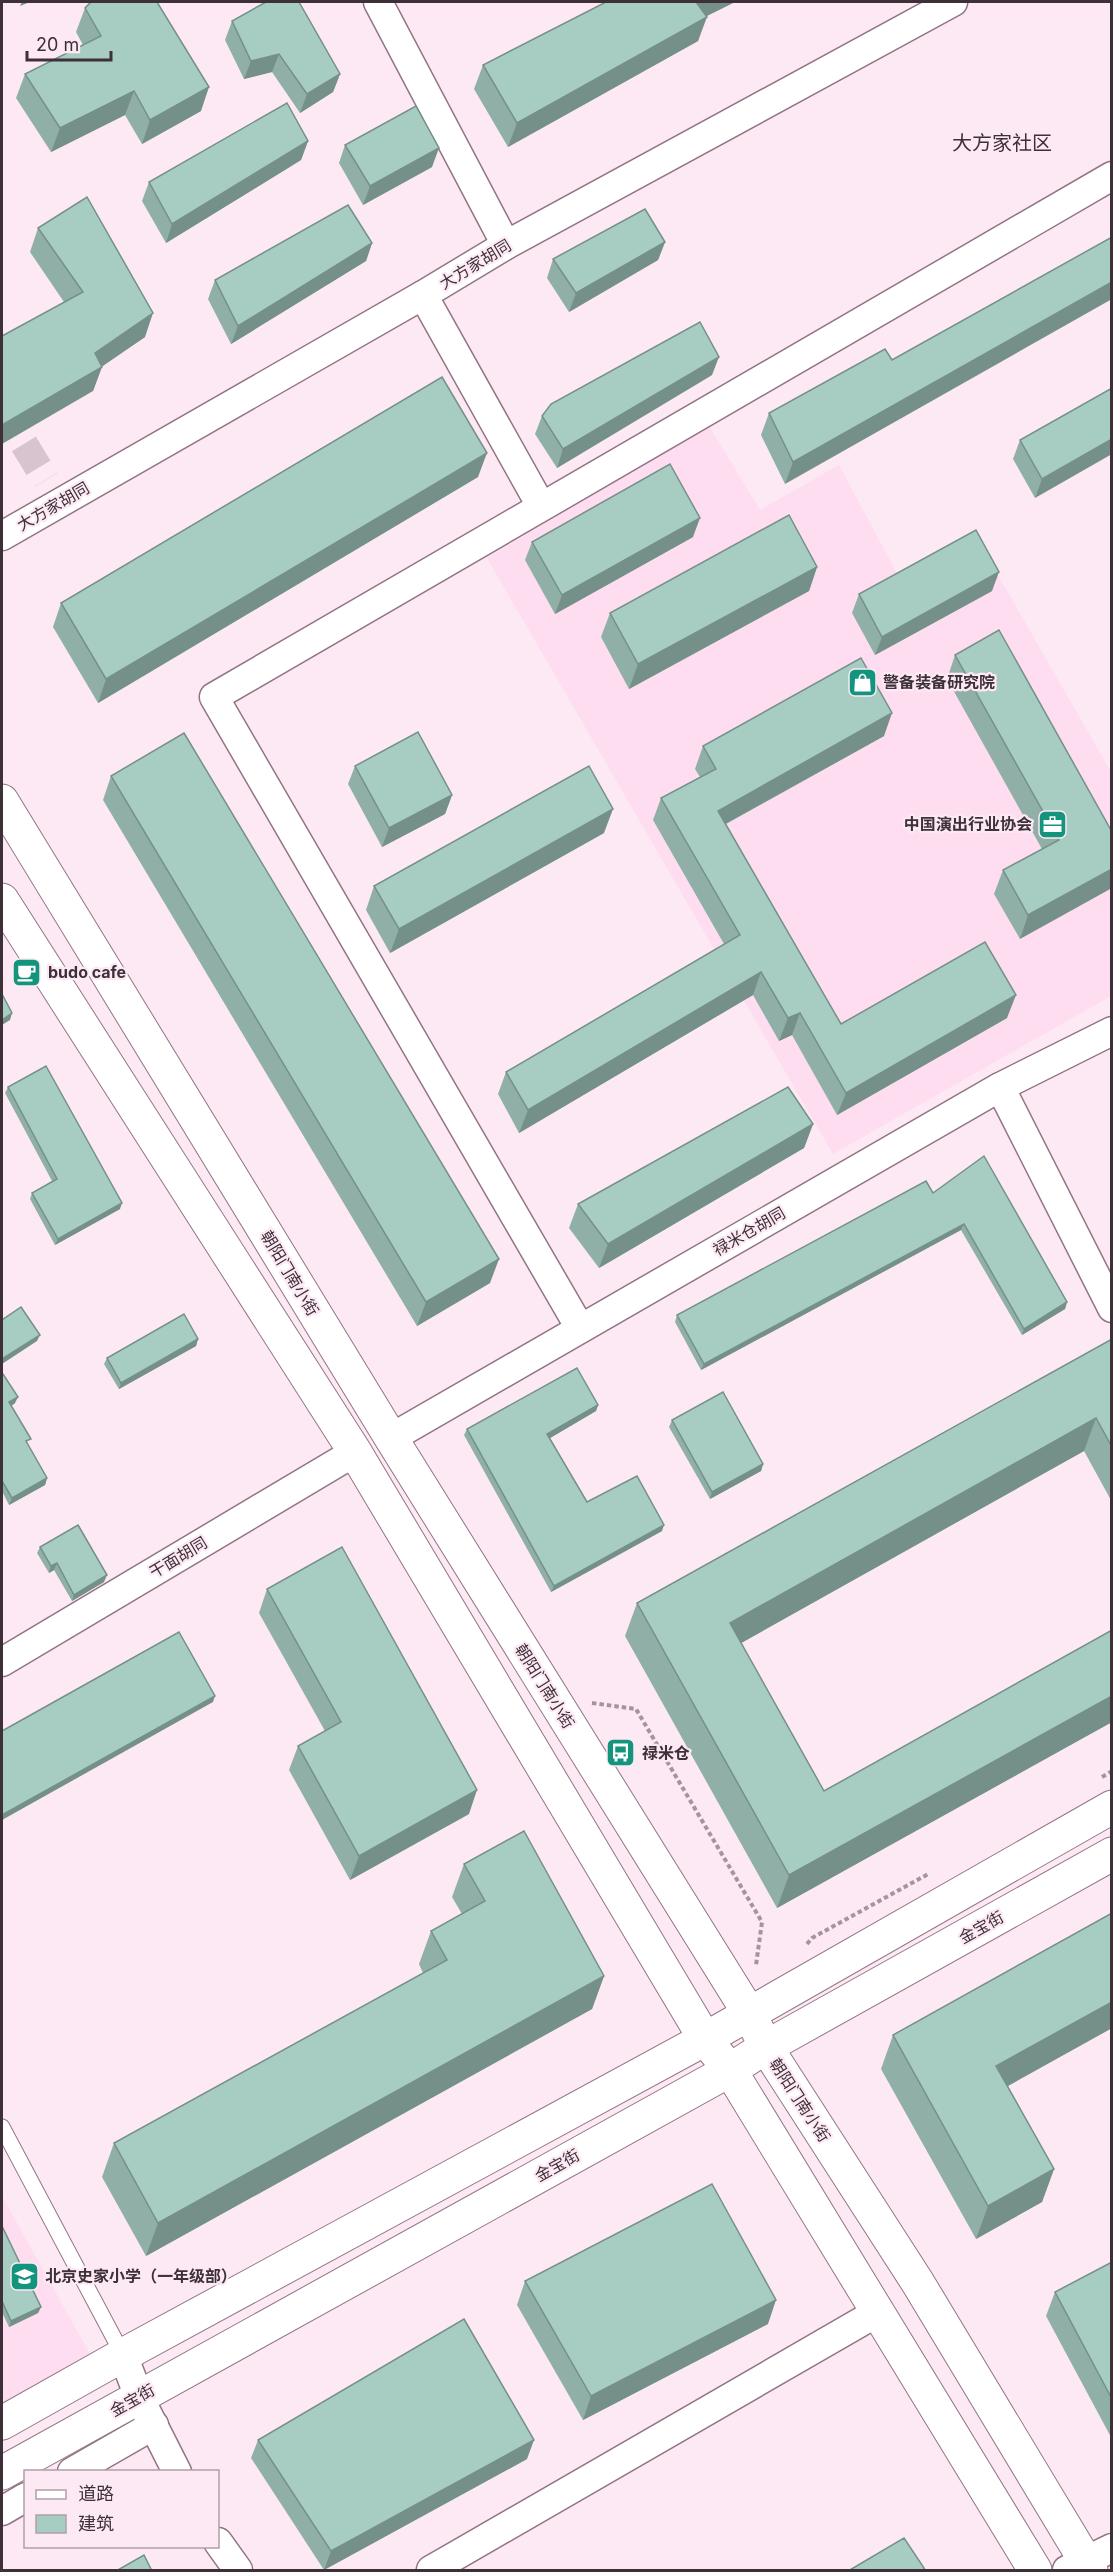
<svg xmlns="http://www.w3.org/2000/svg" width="1113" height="2572" font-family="Inter,'Noto Sans SC',sans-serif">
	<rect width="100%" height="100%" fill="#fde9f4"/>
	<!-- built -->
	<g fill="#fdddef">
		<polygon points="709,426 760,510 839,465 900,579 976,537 1111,772 1111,996 833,1154 487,558"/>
		<polygon points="2,2196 91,2356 2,2406"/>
	</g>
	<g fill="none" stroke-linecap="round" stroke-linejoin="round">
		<!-- street-tunnel -->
		<polyline stroke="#d7c4ce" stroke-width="28" stroke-dasharray="28 14" stroke-linecap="butt" points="2,408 46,480"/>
		<defs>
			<polyline id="lane" points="2,2127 123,2355"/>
			<g id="street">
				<polyline points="378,2 506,245"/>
				<polyline points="423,295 541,506"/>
				<polyline points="2,536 423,295 506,245 953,2"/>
				<polyline points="1000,1087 1112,1308"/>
				<polyline points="580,1328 214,697 1112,176"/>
				<polyline points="391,1438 1000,1087 1112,1031"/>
				<polyline points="2,1662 355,1452"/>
				<polyline points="123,2355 139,2397 177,2472"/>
				<polyline points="72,2472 154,2425"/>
				<polyline points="2,2511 26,2497"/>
				<polyline points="218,2542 238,2570"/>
				<polyline points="431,2570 878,2312"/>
				<polyline points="1067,2570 1112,2548"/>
			</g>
			<g id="secondary">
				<polyline points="2,801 391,1438 749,2013 766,2047 918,2283 1091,2570"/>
				<polyline points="2,900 355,1452 705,2039 730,2070 1035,2570"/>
				<polyline points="2,2423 123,2355 705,2039 1112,1807"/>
				<polyline points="2,2473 730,2070 766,2047 1112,1854"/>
			</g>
		</defs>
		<!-- lane casing -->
		<use href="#lane" stroke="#927585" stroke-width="17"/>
		<!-- street casing -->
		<use href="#street" stroke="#927585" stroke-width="31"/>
		<!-- secondary casing -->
		<use href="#secondary" stroke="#927585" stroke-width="35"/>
		<!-- path -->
		<g stroke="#a5949e" stroke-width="4" stroke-dasharray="4.5 3" stroke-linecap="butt">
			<polyline points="592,1703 636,1709 762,1922 756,1965"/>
			<polyline points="1102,1777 1112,1771"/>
			<polyline points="807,1944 812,1938 930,1873"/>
		</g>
		<!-- lane -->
		<use href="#lane" stroke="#fff" stroke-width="15"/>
		<!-- street -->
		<use href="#street" stroke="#fff" stroke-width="28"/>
		<!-- secondary -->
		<use href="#secondary" stroke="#fff" stroke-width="33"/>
	</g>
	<!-- wall -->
	<g fill="#90b0a7">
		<polygon points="606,2 735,2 706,16 698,41 508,147 474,89 483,65"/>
		<polygon points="85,8 201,111 142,144 125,115 51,152 16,98 25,74 83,45 76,32"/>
		<polygon points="232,21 340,74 333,92 300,113 272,72 244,79 225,40"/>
		<polygon points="308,141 301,160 166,243 142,201 149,182"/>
		<polygon points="345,145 432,167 363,205 339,163"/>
		<polygon points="38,228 145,337 102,366 93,391 64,302 30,252"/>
		<polygon points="665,242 658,260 569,312 547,278 553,259"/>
		<polygon points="372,243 366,261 231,344 208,299 215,280"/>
		<polygon points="885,349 785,484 761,435 769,413"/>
		<polygon points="712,375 557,468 535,434 542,416"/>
		<polygon points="1112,388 1035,498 1013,459 1020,440"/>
		<polygon points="478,477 98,703 53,627 61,603"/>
		<polygon points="693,537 555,614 525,560 532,542"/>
		<polygon points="817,567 809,591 629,689 601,637 610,613"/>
		<polygon points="992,591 875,655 852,613 859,594"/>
		<polygon points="955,655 1112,832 1020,939 994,894 1003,870 1042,849 947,679"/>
		<polygon points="884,736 726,824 841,1024 1007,1018 837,1115 792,1035 779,1041 753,995 519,1133 498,1094 506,1072 724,944 653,820 661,798 700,777 695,769 703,746"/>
		<polygon points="355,766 452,795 445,814 382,847 348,784"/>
		<polygon points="111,776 490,1283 417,1326 103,800"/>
		<polygon points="604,833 390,953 366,910 374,886"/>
		<polygon points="8,1087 120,1209 55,1245 30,1199 32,1193 52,1181 5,1093"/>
		<polygon points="813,1124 804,1148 599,1268 569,1228 578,1204"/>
		<polygon points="933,1193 1067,1302 1065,1309 1022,1335 961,1230 701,1370 675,1322 677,1315"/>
		<polygon points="198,1339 196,1346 119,1389 104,1364 107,1358"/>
		<polygon points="1112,1339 1112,1502 1084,1451 741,1643 824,1791 1112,1630 1112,1722 777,1908 625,1636 637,1603"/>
		<polygon points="2,1374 15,1403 11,1406 28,1445 47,1478 45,1485 9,1505 2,1491"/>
		<polygon points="598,1405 596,1411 550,1438 587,1502 662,1531 551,1592 464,1435 467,1429"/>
		<polygon points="672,1420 763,1464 761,1471 710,1499 669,1427"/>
		<polygon points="40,1547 104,1582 72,1601 54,1570 49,1573 37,1553"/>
		<polygon points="267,1589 469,1814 350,1880 289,1770 298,1746 325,1731 259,1613"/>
		<polygon points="464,1864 604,1976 592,2009 146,2256 102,2177 114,2143 423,1973 419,1964 431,1931 462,1914 452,1897"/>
		<polygon points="1112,1913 1112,2028 1008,2086 1054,2169 1042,2202 976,2239 881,2069 893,2035"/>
		<polygon points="2,2226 41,2307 38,2313 9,2327 2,2312"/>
		<polygon points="1112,2262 1112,2439 1046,2316 1055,2292"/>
		<polygon points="525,2281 768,2324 583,2420 517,2305"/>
		<polygon points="258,2440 527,2459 324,2570 251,2458"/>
	</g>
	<!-- shaded-wall -->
	<g fill="#759088">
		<polygon points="22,2 30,2 20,6"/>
		<polygon points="696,2 735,2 687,26"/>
		<polygon points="707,17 698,41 508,147 517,123"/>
		<polygon points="279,54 272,72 244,79 251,61"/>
		<polygon points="340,74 333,92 300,113 307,94"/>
		<polygon points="209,87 201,111 142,144 150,120"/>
		<polygon points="134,91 125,115 51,152 60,128"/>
		<polygon points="308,141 301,160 166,243 172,224"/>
		<polygon points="439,148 432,167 363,205 370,186"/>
		<polygon points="665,242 658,260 569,312 576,293"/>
		<polygon points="372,243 366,261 231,344 238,326"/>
		<polygon points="1112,282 1112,299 785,484 793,462"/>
		<polygon points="153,313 145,337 97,370 102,367 93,391 2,444 2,425 95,353"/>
		<polygon points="719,357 712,375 557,468 563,449"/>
		<polygon points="1112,439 1112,454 1035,498 1042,479"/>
		<polygon points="487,453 478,477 98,703 106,679"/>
		<polygon points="700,518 693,537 555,614 562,595"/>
		<polygon points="817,567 809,591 629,689 638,664"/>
		<polygon points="999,572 992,591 875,655 882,637"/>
		<polygon points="892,713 884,736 709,833 718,811"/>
		<polygon points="452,795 445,814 382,847 389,828"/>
		<polygon points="613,809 604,833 390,953 399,929"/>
		<polygon points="1112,869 1112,888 1020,939 1028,915"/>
		<polygon points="761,972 753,995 519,1133 528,1110"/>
		<polygon points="1016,995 1007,1018 837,1115 846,1093"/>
		<polygon points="12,1013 10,1020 2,1025 2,1020"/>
		<polygon points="800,1013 792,1035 779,1041 788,1018"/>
		<polygon points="813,1124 804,1148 599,1268 608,1244"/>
		<polygon points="122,1203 120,1209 55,1245 58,1239"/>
		<polygon points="964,1224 961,1230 701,1370 704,1364"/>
		<polygon points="499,1259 490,1283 417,1326 426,1302"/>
		<polygon points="1067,1302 1065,1309 1022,1335 1024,1329"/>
		<polygon points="40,1335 37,1341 2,1364 2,1359"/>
		<polygon points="198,1339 196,1346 119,1389 121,1383"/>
		<polygon points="18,1397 15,1403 7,1409 9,1402"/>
		<polygon points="598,1405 596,1411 545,1441 547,1434"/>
		<polygon points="1096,1418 1084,1451 718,1656 730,1623"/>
		<polygon points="763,1464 761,1471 710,1499 712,1492"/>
		<polygon points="47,1478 45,1485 9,1505 12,1498"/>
		<polygon points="664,1525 662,1531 551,1592 554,1586"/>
		<polygon points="57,1563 54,1570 49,1573 51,1566"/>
		<polygon points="107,1575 104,1582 72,1601 74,1595"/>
		<polygon points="215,1696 213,1702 2,1820 2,1815"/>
		<polygon points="1112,1696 1112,1722 777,1908 789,1875"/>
		<polygon points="477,1790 469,1814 350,1880 359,1856"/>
		<polygon points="604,1976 592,2009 146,2256 158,2223"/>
		<polygon points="1112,2002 1112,2028 984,2099 996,2066"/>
		<polygon points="1054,2169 1042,2202 976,2239 988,2206"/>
		<polygon points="776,2300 768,2324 583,2420 591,2396"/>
		<polygon points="41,2307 38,2313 9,2327 11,2321"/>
		<polygon points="534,2440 527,2459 324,2570 331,2551"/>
	</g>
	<!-- building -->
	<g fill="#a7cdc2" stroke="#759088" stroke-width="1.5">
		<polygon points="91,2 157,2 209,87 150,120 134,91 60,128 25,74 101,36 85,8"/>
		<polygon points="266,2 299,2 340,74 307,94 279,54 251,61 232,21"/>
		<polygon points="606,2 697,2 696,2 707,17 517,123 483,65"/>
		<polygon points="287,103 308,141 172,224 149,182"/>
		<polygon points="416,106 439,148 370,186 345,145"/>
		<polygon points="87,197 153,313 95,353 102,367 2,425 2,336 83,292 38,228"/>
		<polygon points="348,205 372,243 238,326 215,280"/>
		<polygon points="645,209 665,242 576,293 553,259"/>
		<polygon points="1112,237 1112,282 793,462 769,413 885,349 892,360"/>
		<polygon points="700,322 719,357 563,449 542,416 551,404"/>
		<polygon points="442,377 487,453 106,679 61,603"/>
		<polygon points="1112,388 1112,439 1042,479 1020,440"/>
		<polygon points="670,464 700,518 562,595 532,542"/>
		<polygon points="789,515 817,567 638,664 610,613"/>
		<polygon points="976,530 999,572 882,637 859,594"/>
		<polygon points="999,630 1112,832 1112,869 1028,915 1003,870 1059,840 955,655"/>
		<polygon points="861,658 892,713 718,811 841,1024 985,942 1016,995 846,1093 800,1013 788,1018 761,972 528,1110 506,1072 740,935 661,798 716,769 703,746"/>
		<polygon points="418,732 452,795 389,828 355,766"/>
		<polygon points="184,733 499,1259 426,1302 111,776"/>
		<polygon points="589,766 613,809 399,929 374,886"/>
		<polygon points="2,994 12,1013 2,1020"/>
		<polygon points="46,1066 122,1203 58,1239 32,1193 57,1179 8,1087"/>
		<polygon points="788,1087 813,1124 608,1244 578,1204"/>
		<polygon points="984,1156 1067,1302 1024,1329 964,1224 704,1364 677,1315 926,1181 933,1193"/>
		<polygon points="21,1307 40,1335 2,1359 2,1320"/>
		<polygon points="184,1314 198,1339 121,1383 107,1358"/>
		<polygon points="1112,1339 1112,1447 1096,1418 730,1623 824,1791 1112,1630 1112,1696 789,1875 637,1603"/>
		<polygon points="577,1368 598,1405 547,1434 587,1502 637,1476 664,1525 554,1586 467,1429"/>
		<polygon points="2,1374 3,1374 18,1397 9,1402 31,1439 26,1441 47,1478 12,1498 2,1481"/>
		<polygon points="723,1392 763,1464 712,1492 672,1420"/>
		<polygon points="78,1525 107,1575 74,1595 57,1563 51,1566 40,1547"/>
		<polygon points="342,1547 477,1790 359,1856 298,1746 341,1722 267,1589"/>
		<polygon points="179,1632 215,1696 2,1815 2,1731"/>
		<polygon points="524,1831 604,1976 158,2223 114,2143 447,1960 431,1931 485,1901 464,1864"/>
		<polygon points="1112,1913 1112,2002 996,2066 1054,2169 988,2206 893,2035"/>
		<polygon points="712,2184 776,2300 591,2396 525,2281"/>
		<polygon points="2,2226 41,2307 11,2321 2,2301"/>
		<polygon points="1112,2262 1112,2399 1055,2292"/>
		<polygon points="464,2319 534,2440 331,2551 258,2440"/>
		<polygon points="904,2538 926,2571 848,2571"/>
		<polygon points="144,2555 152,2571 116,2571"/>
	</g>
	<!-- icons -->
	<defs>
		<symbol id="shop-square" viewBox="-11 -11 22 22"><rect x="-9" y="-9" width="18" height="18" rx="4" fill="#12947d" stroke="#fde9f4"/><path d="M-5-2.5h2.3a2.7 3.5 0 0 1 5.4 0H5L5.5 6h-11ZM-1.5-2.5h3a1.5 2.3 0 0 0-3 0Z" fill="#fff"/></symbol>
		<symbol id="office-square" viewBox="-11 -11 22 22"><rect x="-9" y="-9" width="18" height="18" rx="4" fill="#12947d" stroke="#fde9f4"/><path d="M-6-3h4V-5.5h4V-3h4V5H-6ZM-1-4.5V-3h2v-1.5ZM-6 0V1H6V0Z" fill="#fff"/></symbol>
		<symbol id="cafe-square" viewBox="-11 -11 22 22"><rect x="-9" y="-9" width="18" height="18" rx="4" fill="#12947d" stroke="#fde9f4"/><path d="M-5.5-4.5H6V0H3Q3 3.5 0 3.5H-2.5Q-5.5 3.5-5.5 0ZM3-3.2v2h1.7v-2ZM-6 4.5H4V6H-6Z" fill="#fff"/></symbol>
		<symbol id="bus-square" viewBox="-11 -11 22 22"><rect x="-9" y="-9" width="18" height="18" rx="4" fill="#12947d" stroke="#fde9f4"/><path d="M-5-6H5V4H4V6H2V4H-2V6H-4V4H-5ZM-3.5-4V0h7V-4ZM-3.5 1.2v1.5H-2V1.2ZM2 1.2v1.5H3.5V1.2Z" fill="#fff"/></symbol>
		<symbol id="school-square" viewBox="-11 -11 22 22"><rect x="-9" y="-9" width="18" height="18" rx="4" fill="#12947d" stroke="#fde9f4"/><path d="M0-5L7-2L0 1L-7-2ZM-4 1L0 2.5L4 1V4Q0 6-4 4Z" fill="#fff"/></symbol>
	</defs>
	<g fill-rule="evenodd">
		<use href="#shop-square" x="846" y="666" width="33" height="33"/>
		<use href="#office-square" x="1036" y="808" width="33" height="33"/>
		<use href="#cafe-square" x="10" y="956" width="33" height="33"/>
		<use href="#bus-square" x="604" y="1736" width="33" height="33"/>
		<use href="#school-square" x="8" y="2260" width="33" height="33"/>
	</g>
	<g text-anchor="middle" stroke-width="4.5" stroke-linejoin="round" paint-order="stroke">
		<!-- street labels -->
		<g font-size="16" fill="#3d3038" stroke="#fde9f4">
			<text transform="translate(475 264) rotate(-31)" y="6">大方家胡同</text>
			<text transform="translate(53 506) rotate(-30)" y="6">大方家胡同</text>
			<text transform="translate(749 1231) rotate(-30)" y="6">禄米仓胡同</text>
			<text transform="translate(290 1273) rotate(59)" y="6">朝阳门南小街</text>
			<text transform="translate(178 1557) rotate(-31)" y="6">干面胡同</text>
			<text transform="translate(545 1686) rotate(58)" y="6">朝阳门南小街</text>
			<text transform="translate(981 1927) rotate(-29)" y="6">金宝街</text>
			<text transform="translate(800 2100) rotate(57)" y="6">朝阳门南小街</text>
			<text transform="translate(557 2165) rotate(-29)" y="6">金宝街</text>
			<text transform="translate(132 2400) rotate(-29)" y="6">金宝街</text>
		</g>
		<!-- poi labels -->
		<g font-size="16" font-weight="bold" fill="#3d3038" stroke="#fde9f4" text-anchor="start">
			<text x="883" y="688">警备装备研究院</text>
			<text x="1032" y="830" text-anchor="end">中国演出行业协会</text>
			<text x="48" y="978">budo cafe</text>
			<text x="642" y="1759">禄米仓</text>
			<text x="45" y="2282">北京史家小学（一年级部）</text>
		</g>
		<!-- quarter labels -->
		<g font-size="20" fill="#3d3038" stroke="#fde9f4">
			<text x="1002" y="150">大方家社区</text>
		</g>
	</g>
	<!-- border -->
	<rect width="1113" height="2572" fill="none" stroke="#3d3038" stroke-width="6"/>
	<!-- legend -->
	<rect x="24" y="2470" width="195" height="78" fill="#fde9f4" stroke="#b09fa9" stroke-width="1.5"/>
	<rect x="36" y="2490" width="30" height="9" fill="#ffffff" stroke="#b09fa9" stroke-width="1.5"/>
	<text x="78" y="2500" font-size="18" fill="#3d3038">道路</text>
	<rect x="36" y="2515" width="30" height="18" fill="#a7cdc2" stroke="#b09fa9" stroke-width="1.5"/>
	<text x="78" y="2530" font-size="18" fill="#3d3038">建筑</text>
	<!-- scale -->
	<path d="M27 51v9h84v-9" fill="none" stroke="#3d3038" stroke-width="3"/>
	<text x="36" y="51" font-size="18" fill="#3d3038" stroke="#fde9f4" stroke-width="4.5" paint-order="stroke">20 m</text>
</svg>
